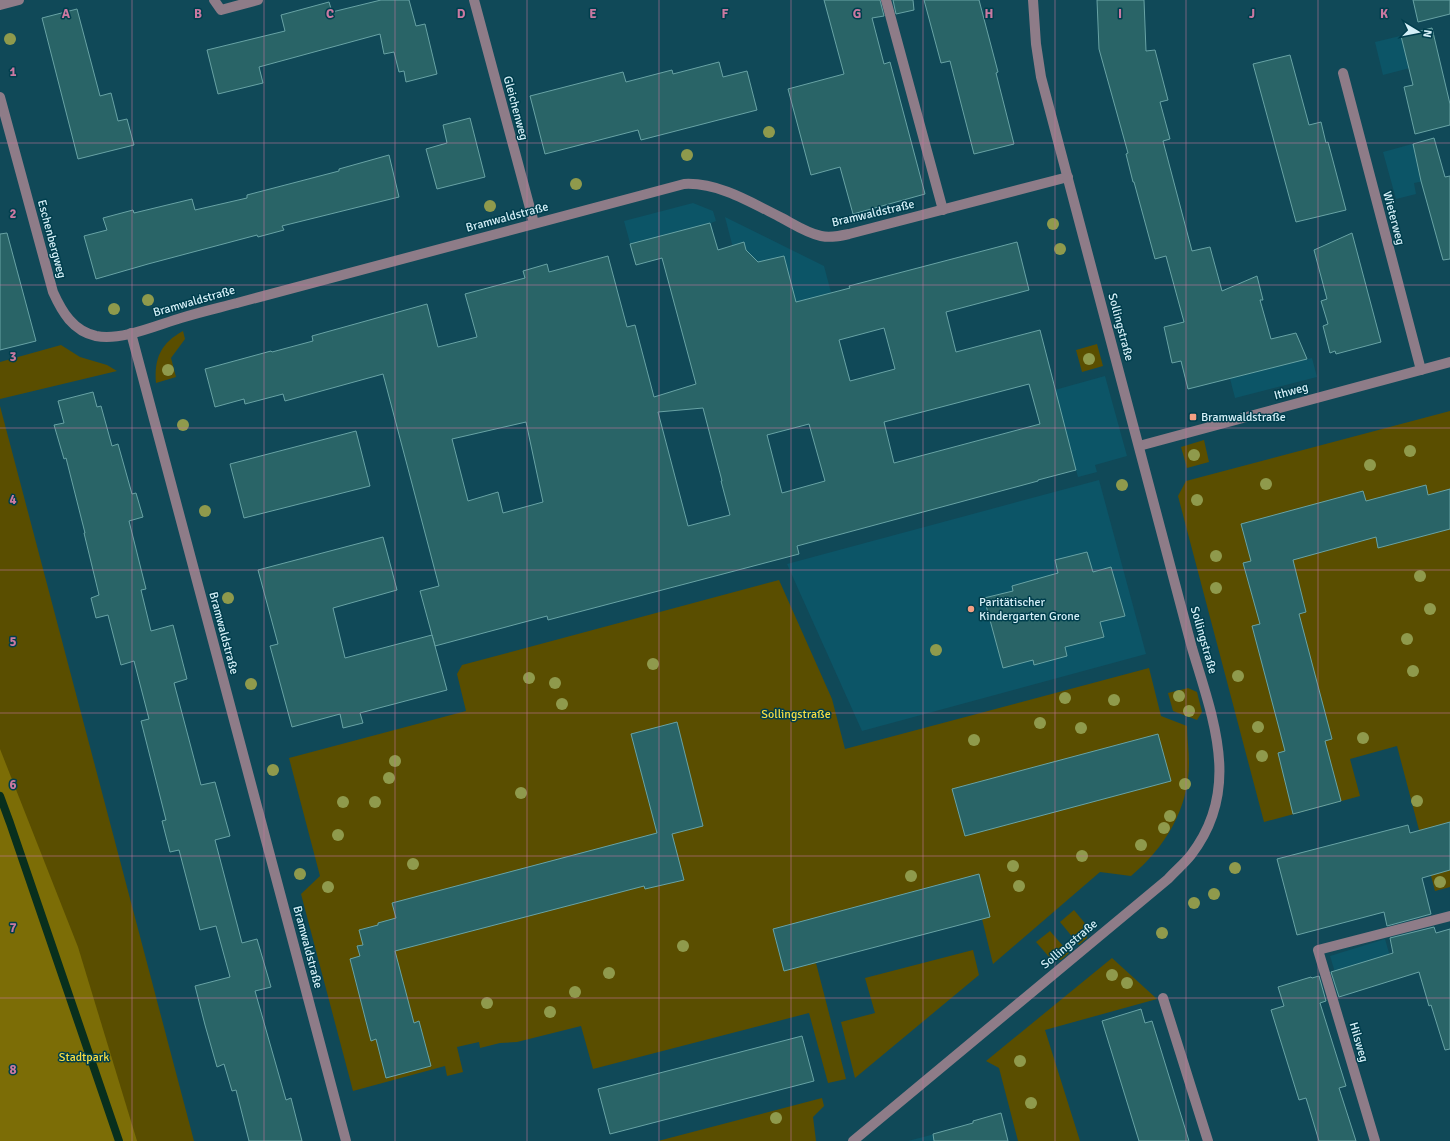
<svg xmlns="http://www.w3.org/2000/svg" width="1450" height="1141" font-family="Signika,sans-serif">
	<rect width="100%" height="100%" fill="#104958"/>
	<!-- built -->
	<g fill="#0c5567">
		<polygon points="1421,31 1429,63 1383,75 1375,42"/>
		<polygon points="1434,138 1445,177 1414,183 1416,194 1396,199 1383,152"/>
		<polygon points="693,203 713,211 716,221 711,223 716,244 636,265 624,221"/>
		<polygon points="725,217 824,266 837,315 756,336"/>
		<polygon points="1296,333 1303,360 1312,358 1317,377 1235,398 1223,351"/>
		<polygon points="1105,376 1127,456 1095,465 1097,472 1078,477 1076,470 1033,396"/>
		<polygon points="1099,480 1146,654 862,731 787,564"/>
		<polygon points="1385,939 1396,978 1342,995 1330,956"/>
		<polygon points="950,1130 953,1141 908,1141"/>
	</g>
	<!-- green -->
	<g fill="#5a4e00">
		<path d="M183 331 185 339 171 358 176 377 156 383C154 358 161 343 183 331Z"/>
		<polygon points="1097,344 1103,366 1082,372 1076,350"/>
		<polygon points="61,345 80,357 107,365 117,371 0,399 0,362"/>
		<polygon points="0,406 194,1141 0,1141"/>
		<polygon points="1450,411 1450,887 1435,891 1397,746 1350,759 1360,796 1264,822 1178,496 1186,481"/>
		<polygon points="1204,440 1209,462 1187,468 1181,447"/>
		<path d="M779 580 832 699 845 749 1149 668 1161 716 1187 726C1187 738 1189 750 1189 763 1189 808 1165 848 1131 876L1100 872 993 964 982 919 990 916 979 874 773 929 784 971 816 963 846 1079 828 1083 809 1013 593 1069 581 1026 517 1042 500 1043 480 1048 479 1042 457 1047 463 1072 447 1076 445 1066 353 1091 301 894 320 876 289 758 466 711 457 674 462 665Z"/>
		<polygon points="1188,688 1197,692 1202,712 1197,720 1173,711 1168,693"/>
		<polygon points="1074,910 1088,927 1087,938 1079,945 1060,922"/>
		<polygon points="1050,931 1069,953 1061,960 1050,958 1036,942"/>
		<polygon points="973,950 979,975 855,1078 841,1022 875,1013 865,978"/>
		<polygon points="1112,958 1157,999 1045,1030 1080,1141 1018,1141 999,1068 986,1061"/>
		<polygon points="822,1098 824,1106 813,1117 816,1141 658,1141"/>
	</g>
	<!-- forest -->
	<polygon fill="#7c6d06" points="0,749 78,947 137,1141 0,1141"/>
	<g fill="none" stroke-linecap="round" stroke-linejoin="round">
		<!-- stream -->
		<polyline stroke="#082f1d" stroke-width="8" points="0,796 10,823 119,1141"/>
	</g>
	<!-- building -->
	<g fill="#296467" stroke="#68a3a5" fill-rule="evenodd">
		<polygon points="381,0 409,0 416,26 425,24 437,74 406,82 404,71 399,72 394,52 384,54 380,34 259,67 263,83 218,94 207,50 285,31 281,15 329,2 332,12"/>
		<polygon points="824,0 880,0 884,16 872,18 884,64 890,62 925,194 853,214 840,167 811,175 788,89 844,74"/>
		<polygon points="893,0 913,0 914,10 896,14"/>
		<polygon points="924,0 979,0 998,72 996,73 1014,144 974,154 950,61 941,63"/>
		<polygon points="1097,0 1144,0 1146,51 1155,50 1168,100 1160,102 1170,139 1163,141 1192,251 1210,247 1222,291 1257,276 1263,300 1260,300 1271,339 1296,333 1307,359 1188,389 1181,361 1172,363 1164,327 1184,322 1166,256 1155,259 1134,182 1133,182 1126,154 1128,153 1099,49"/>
		<polygon points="1413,0 1450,0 1450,14 1418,22"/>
		<polygon points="77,9 100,96 111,93 118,121 127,119 134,145 78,159 42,18"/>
		<polygon points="1432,28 1450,104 1450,125 1415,134 1404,87 1413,85 1401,36"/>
		<polygon points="1290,55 1309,125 1321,122 1326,143 1328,142 1346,210 1296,222 1253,64"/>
		<polygon points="719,62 723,77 747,71 757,110 641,140 638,130 545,154 530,96 623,72 626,82 672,70 673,74"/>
		<polygon points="470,118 485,177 437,189 426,149 447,143 443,125"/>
		<polygon points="1434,138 1445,177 1450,176 1450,259 1443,260 1421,181 1413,144"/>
		<polygon points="389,155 399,197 282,226 284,230 258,237 257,235 148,264 96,279 84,236 107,230 103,218 133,210 134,213 192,199 195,210 247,198 247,195 339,171 339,169"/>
		<path d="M710 223 718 250 744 242 746 250 758 262 784 256 796 302 850 288 849 286 1017 242 1029 290 946 312 956 352 1040 330 1076 470 1038 480V481L797 546 799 554 548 620 547 616 435 646 420 591 439 586 383 374 285 401 283 394 245 404 244 399 215 407 205 369 271 351 272 352 313 341 312 336 427 304 438 347 477 337 465 294 525 278 523 271 547 264 549 272 608 256 627 327 635 325 654 397 696 384 662 258 636 265 630 244ZM884 328 895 369 850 381 839 340ZM1029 384 1040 424 894 463 884 422ZM703 408 722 481H721L730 515 688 526 658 412ZM526 422 543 502 503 513 498 492 468 501 452 439ZM809 424 825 481 782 493 767 435Z"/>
		<polygon points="7,233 36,341 0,350 0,234"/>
		<polygon points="1352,233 1381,342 1336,354 1335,351 1330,353 1323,326 1328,324 1321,301 1327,299 1314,250"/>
		<polygon points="93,392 97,407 101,406 112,446 118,444 132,494 136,493 143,517 129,521 146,589 141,590 151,631 173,625 187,679 174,683 201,785 215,782 230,836 215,840 242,943 257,939 271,987 255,991 286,1100 291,1098 302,1141 249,1141 236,1090 232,1091 224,1064 217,1067 205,1025 195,986 230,977 216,926 200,930 179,850 170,852 162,821 166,820 141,721 149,719 134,661 121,665 108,615 96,618 91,598 99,595 84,533 85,533 66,458 64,459 54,425 64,423 58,401"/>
		<polygon points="356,431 370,486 244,518 230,464"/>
		<polygon points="1426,485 1428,495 1450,489 1450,529 1378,548 1376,537 1293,560 1306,612 1299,614 1332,739 1325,741 1341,801 1293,814 1278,753 1285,751 1252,626 1260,624 1243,563 1251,561 1241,524 1363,491 1366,501"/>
		<polygon points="383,537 397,590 333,608 345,658 432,635 447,690 360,713 363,723 343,728 340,714 292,727 270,646 278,644 258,570"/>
		<polygon points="1087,552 1093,572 1111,567 1125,616 1100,622 1104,637 1065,647 1067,656 1034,665 1033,660 1003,668 984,598 1013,591 1012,586 1058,573 1055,560"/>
		<polygon points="677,722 703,826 672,834 684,880 645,889 644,886 395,951 414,1023 419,1021 431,1066 386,1078 376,1039 371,1041 350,959 360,956 357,946 363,945 359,930 378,925 378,923 396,918 392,903 657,833 631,734"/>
		<polygon points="1158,734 1171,781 965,836 952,789"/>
		<polygon points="1450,822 1450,870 1422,878 1431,914 1387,926 1384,912 1297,935 1277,859 1408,825 1410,833"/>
		<polygon points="979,874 990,917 784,971 773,929"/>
		<polygon points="1434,927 1436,933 1450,929 1450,1049 1445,1050 1431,1005 1429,1006 1419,972 1339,997 1331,972 1393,953 1390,938"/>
		<polygon points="1319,976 1326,1001 1320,1003 1346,1086 1339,1088 1356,1141 1319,1141 1306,1098 1299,1100 1271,1010 1284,1006 1278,987 1311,977 1312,978"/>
		<polygon points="1141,1009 1145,1023 1152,1021 1189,1141 1139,1141 1102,1021"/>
		<polygon points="802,1036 814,1081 610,1134 598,1089"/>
		<polygon points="1001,1113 1008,1141 934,1141 933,1134 973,1123 973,1121"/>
	</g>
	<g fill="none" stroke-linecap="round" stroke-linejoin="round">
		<!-- minor -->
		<g stroke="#8e7c88" stroke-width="10">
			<polyline points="214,0 221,10 258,0"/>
			<polyline points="474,0 534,223"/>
			<polyline points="886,0 943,210"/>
			<polyline points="0,5 19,0"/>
			<polyline points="1343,73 1421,370"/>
			<path d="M0 97 53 292C62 312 73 331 96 336 122 341 157 325 181 318 200 312 218 308 237 303 386 263 535 223 684 184 718 182 752 203 782 218 795 225 807 233 821 236 831 238 840 236 849 234L1068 177"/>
			<polyline points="131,333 346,1141"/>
			<polyline points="1139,446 1450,362"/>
			<polyline points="1163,998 1208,1141"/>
			<path d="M853 1141 1168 879C1175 871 1184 864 1191 855 1242 789 1213 719 1192 648L1041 77 1036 44 1033 0"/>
			<polyline points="1375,1141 1318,950 1450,916"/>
		</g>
	</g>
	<!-- trees -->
	<g fill="#8f9a4c">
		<circle cx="10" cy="39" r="6"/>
		<circle cx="769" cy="132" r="6"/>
		<circle cx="687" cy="155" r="6"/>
		<circle cx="576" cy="184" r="6"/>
		<circle cx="490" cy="206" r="6"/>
		<circle cx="1053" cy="224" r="6"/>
		<circle cx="1060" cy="249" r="6"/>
		<circle cx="148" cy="300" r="6"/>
		<circle cx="114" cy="309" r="6"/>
		<circle cx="1089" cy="359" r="6"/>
		<circle cx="168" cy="370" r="6"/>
		<circle cx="183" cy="425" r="6"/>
		<circle cx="1410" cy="451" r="6"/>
		<circle cx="1194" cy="455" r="6"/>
		<circle cx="1370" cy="465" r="6"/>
		<circle cx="1266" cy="484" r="6"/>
		<circle cx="1122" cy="485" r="6"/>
		<circle cx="1197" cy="500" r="6"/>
		<circle cx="205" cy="511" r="6"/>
		<circle cx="1216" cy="556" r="6"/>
		<circle cx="1420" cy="576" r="6"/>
		<circle cx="1216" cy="588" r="6"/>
		<circle cx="228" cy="598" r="6"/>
		<circle cx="1430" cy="609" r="6"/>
		<circle cx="1407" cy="639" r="6"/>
		<circle cx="936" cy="650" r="6"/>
		<circle cx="653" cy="664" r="6"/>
		<circle cx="1413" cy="671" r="6"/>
		<circle cx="1238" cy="676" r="6"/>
		<circle cx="529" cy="678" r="6"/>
		<circle cx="555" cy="683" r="6"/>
		<circle cx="251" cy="684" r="6"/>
		<circle cx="1179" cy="696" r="6"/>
		<circle cx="1065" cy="698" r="6"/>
		<circle cx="1114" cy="700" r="6"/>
		<circle cx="562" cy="704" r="6"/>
		<circle cx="1189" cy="711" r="6"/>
		<circle cx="1040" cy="723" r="6"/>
		<circle cx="1258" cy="727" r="6"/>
		<circle cx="1081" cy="728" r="6"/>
		<circle cx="1363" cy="738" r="6"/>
		<circle cx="974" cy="740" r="6"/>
		<circle cx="1262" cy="756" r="6"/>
		<circle cx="395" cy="761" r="6"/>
		<circle cx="273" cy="770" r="6"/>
		<circle cx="389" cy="778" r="6"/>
		<circle cx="1185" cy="784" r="6"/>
		<circle cx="521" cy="793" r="6"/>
		<circle cx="1417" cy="801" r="6"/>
		<circle cx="343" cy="802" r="6"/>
		<circle cx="375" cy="802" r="6"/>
		<circle cx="1170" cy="816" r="6"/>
		<circle cx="1164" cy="828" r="6"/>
		<circle cx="338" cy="835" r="6"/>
		<circle cx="1141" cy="845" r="6"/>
		<circle cx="1082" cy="856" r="6"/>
		<circle cx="413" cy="864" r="6"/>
		<circle cx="1013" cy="866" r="6"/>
		<circle cx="1235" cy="868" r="6"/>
		<circle cx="300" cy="874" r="6"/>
		<circle cx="911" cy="876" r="6"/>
		<circle cx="1440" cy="882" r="6"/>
		<circle cx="1019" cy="886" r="6"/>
		<circle cx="328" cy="887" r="6"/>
		<circle cx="1214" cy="894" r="6"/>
		<circle cx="1194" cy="903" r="6"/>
		<circle cx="1162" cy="933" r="6"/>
		<circle cx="683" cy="946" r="6"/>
		<circle cx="609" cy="973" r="6"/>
		<circle cx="1112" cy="975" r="6"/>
		<circle cx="1127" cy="983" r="6"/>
		<circle cx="575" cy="992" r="6"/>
		<circle cx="487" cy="1003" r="6"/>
		<circle cx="550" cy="1012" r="6"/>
		<circle cx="1020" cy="1061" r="6"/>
		<circle cx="1031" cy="1103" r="6"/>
		<circle cx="776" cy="1118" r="6"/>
	</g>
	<!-- grid -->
	<path fill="none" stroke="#ca79a1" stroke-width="1" stroke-opacity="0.55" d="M132 0V1141M264 0V1141M395 0V1141M527 0V1141M659 0V1141M791 0V1141M923 0V1141M1055 0V1141M1186 0V1141M1318 0V1141M0 143H1450M0 285H1450M0 428H1450M0 570H1450M0 713H1450M0 856H1450M0 998H1450"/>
	<!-- markers -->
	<g fill="#f39f83" stroke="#003e4d" stroke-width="1.5">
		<rect x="1189" y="413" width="8" height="8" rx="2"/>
		<circle cx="971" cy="609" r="4"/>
	</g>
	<g text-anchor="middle" stroke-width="3" stroke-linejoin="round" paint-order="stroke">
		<!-- street labels -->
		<g font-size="12" fill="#d4eff7" stroke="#003e4d">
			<text transform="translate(516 108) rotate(75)" y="4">Gleichenweg</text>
			<text transform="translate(873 213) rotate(-13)" y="4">Bramwaldstraße</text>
			<text transform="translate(507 217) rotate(-15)" y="4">Bramwaldstraße</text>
			<text transform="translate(1394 218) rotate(75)" y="4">Wieterweg</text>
			<text transform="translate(52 239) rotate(75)" y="4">Eschenbergweg</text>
			<text transform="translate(194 301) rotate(-16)" y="4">Bramwaldstraße</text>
			<text transform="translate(1121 327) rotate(75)" y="4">Sollingstraße</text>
			<text transform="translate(1291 391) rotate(-15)" y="4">Ithweg</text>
			<text transform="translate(224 633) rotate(75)" y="4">Bramwaldstraße</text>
			<text transform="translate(1204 640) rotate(74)" y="4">Sollingstraße</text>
			<text transform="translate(1069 944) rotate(-40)" y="4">Sollingstraße</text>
			<text transform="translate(308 947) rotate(75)" y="4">Bramwaldstraße</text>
			<text transform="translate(1359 1042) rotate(74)" y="4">Hilsweg</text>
		</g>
		<!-- poi labels -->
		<g font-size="12" fill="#d4eff7" stroke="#003e4d" text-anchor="start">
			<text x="1201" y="421">Bramwaldstraße</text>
			<text x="979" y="606">Paritätischer<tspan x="979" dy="14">Kindergarten Grone</tspan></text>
		</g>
		<!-- park labels -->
		<g font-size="12" fill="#f7dd43" stroke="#003e4d">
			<text x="796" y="718">Sollingstraße</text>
			<text x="84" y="1061">Stadtpark</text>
		</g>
	</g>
	<g font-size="13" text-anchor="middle" font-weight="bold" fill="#ca79a1" stroke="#003e4d" stroke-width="3" stroke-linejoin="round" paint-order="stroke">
		<text x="66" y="18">A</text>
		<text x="198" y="18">B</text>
		<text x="330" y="18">C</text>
		<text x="461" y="18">D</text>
		<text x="593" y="18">E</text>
		<text x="725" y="18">F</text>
		<text x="857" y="18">G</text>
		<text x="989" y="18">H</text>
		<text x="1120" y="18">I</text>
		<text x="1252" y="18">J</text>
		<text x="1384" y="18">K</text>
		<text x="13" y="76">1</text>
		<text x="13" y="218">2</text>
		<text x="13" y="361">3</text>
		<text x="13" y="504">4</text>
		<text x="13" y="646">5</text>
		<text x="13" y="789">6</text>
		<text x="13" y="932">7</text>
		<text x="13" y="1074">8</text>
	</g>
	<!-- north arrow -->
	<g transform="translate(1418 32) rotate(100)" stroke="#003e4d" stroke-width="3" paint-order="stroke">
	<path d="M0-3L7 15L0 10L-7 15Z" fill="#d4eff7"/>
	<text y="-6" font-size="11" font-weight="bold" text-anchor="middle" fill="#d4eff7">N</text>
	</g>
</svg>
